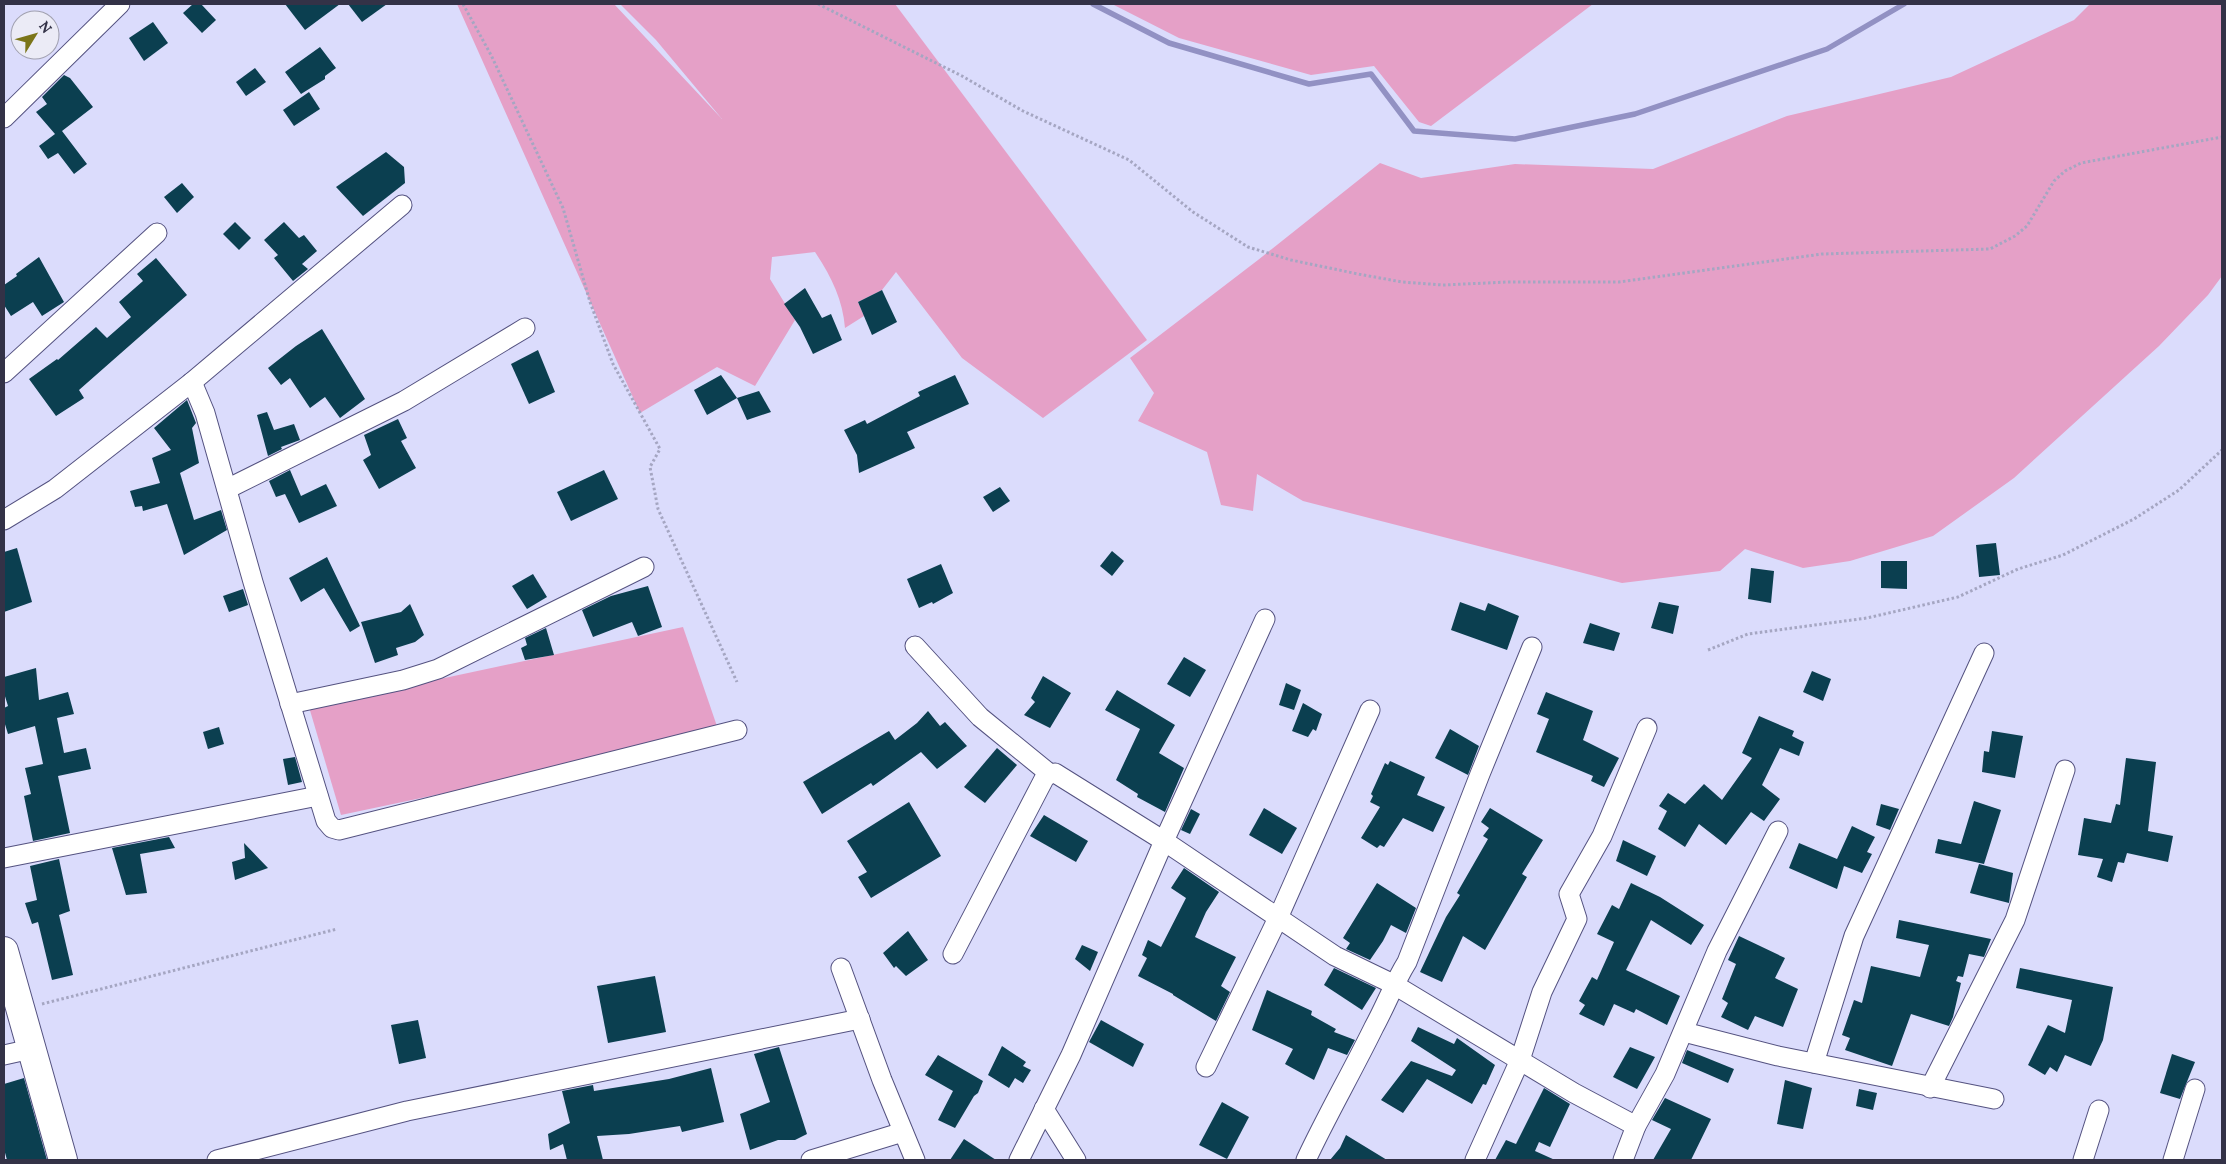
<svg xmlns="http://www.w3.org/2000/svg" width="2226" height="1164" font-family="Lora,serif">
	<rect width="100%" height="100%" fill="#dbdcfc"/>
	<!-- green -->
	<g fill="#e5a0c7">
		<path d="M457 4H614L722 119 656 40 620 4H895L1147 340 1043 418 962 358 896 272 882 290 858 302 864 316 845 328C843 300 831 276 815 252L772 257 770 279 795 320 755 386 717 367 640 413Z"/>
		<polygon points="1112,4 1593,4 1431,126 1419,122 1374,66 1311,75 1179,38"/>
		<polygon points="2090,4 2222,4 2222,276 2208,295 2159,346 2014,478 1933,536 1850,561 1803,568 1745,549 1720,571 1622,583 1303,501 1257,474 1253,511 1221,505 1207,452 1138,421 1154,393 1130,358 1258,260 1380,163 1421,178 1515,164 1653,169 1787,116 1951,77 2074,20"/>
		<polygon points="683,627 720,735 341,815 309,707"/>
	</g>
	<g fill="none" stroke-linecap="round" stroke-linejoin="round">
		<!-- stream -->
		<polyline stroke="#9291c3" stroke-width="5.5" points="1093,4 1169,43 1309,84 1371,74 1414,131 1515,139 1635,114 1827,49 1904,4"/>
	</g>
	<!-- building -->
	<g fill="#0b3f50">
		<polygon points="193,4 201,4 216,20 202,33 183,13"/>
		<polygon points="285,4 340,4 305,30"/>
		<polygon points="348,4 387,4 362,22"/>
		<polygon points="153,22 168,43 144,61 129,38"/>
		<polygon points="320,47 336,68 325,76 325,79 301,94 285,72"/>
		<polygon points="255,68 266,82 246,96 236,82"/>
		<polygon points="64,75 70,78 93,107 62,131 87,164 74,174 58,153 48,159 39,146 55,134 36,112 47,104 42,97"/>
		<polygon points="309,92 320,109 294,126 283,110"/>
		<polygon points="386,152 404,167 405,183 363,216 336,187"/>
		<polygon points="182,183 194,197 177,213 164,197"/>
		<polygon points="235,222 251,238 239,250 223,234"/>
		<polygon points="284,222 299,238 304,235 317,251 302,264 308,269 293,281 274,258 278,255 264,240"/>
		<polygon points="39,257 64,302 42,316 33,302 11,316 4,305 4,285 17,276 16,274"/>
		<polygon points="156,258 187,295 79,390 84,398 56,416 29,379 57,359 58,360 96,327 107,338 131,317 119,302 143,281 137,274"/>
		<polygon points="805,288 822,318 831,314 842,340 813,354 800,327 784,304"/>
		<polygon points="882,290 897,322 872,335 858,302"/>
		<polygon points="322,329 365,399 340,418 325,397 310,408 290,378 281,385 268,368 296,346"/>
		<polygon points="538,350 555,392 529,404 511,364"/>
		<polygon points="721,375 737,398 707,415 694,390"/>
		<polygon points="955,375 969,404 907,432 915,448 859,473 857,455 844,430 865,420 867,424 920,396 918,392"/>
		<polygon points="759,391 771,412 747,420 737,398"/>
		<polygon points="187,400 196,423 192,428 199,463 180,473 194,520 221,510 227,530 184,555 167,504 143,511 142,506 135,507 130,491 160,483 152,458 171,450 154,428"/>
		<polygon points="267,412 274,430 294,424 300,440 281,447 282,449 268,456 257,415"/>
		<polygon points="398,419 407,438 401,441 416,468 379,489 363,460 371,455 364,435"/>
		<polygon points="290,470 301,496 326,484 337,506 299,523 285,494 276,497 269,481"/>
		<polygon points="604,470 618,499 571,521 557,492"/>
		<polygon points="1000,487 1010,501 993,512 983,497"/>
		<polygon points="1996,543 2000,575 1979,577 1976,545"/>
		<polygon points="17,548 32,602 4,612 4,552"/>
		<polygon points="1112,551 1124,561 1112,576 1100,566"/>
		<polygon points="327,557 360,626 350,632 324,588 301,602 289,578"/>
		<polygon points="1881,561 1907,561 1907,589 1881,588"/>
		<polygon points="941,564 953,593 933,604 932,602 919,608 907,579"/>
		<polygon points="1751,568 1774,571 1771,603 1748,599"/>
		<polygon points="533,574 547,597 527,609 512,586"/>
		<polygon points="648,586 662,627 638,636 632,622 593,637 582,610 611,596"/>
		<polygon points="243,589 248,605 229,612 223,596"/>
		<polygon points="1460,602 1485,611 1488,603 1519,616 1507,650 1451,630"/>
		<polygon points="1659,602 1679,606 1673,634 1651,628"/>
		<polygon points="410,604 424,635 415,642 396,648 398,655 375,663 361,622 401,612"/>
		<polygon points="1590,623 1620,633 1614,651 1583,643"/>
		<polygon points="546,628 554,655 525,660 521,648 527,645 525,638"/>
		<polygon points="1184,657 1206,670 1190,697 1167,684"/>
		<polygon points="36,668 39,700 68,692 74,714 57,718 64,753 86,748 91,769 58,776 70,833 33,841 24,796 31,794 25,768 43,764 35,726 8,734 4,721 4,708 8,706 4,693 4,677"/>
		<polygon points="1812,671 1831,679 1823,701 1803,692"/>
		<polygon points="1043,676 1071,693 1050,728 1024,715 1035,702 1031,698"/>
		<polygon points="1286,683 1301,690 1294,710 1279,705"/>
		<polygon points="1117,690 1175,725 1159,753 1184,768 1165,812 1137,797 1138,794 1116,780 1140,729 1105,710"/>
		<polygon points="1546,692 1593,711 1583,740 1619,758 1604,787 1591,781 1593,776 1536,752 1549,719 1537,714"/>
		<polygon points="1303,703 1322,714 1316,731 1313,729 1308,737 1292,731"/>
		<polygon points="928,711 940,726 945,722 967,746 937,769 921,752 873,786 871,783 822,814 803,782 889,731 895,740 917,723"/>
		<polygon points="1759,716 1794,731 1792,736 1804,742 1799,756 1780,748 1762,785 1780,799 1764,821 1751,812 1726,845 1699,824 1685,847 1658,829 1667,811 1659,806 1668,793 1685,804 1704,784 1722,800 1752,758 1742,753"/>
		<polygon points="219,727 224,744 208,749 203,732"/>
		<polygon points="1450,729 1479,746 1468,775 1435,758"/>
		<polygon points="1992,731 2023,736 2015,778 1982,772 1984,751 1989,752"/>
		<polygon points="997,748 1017,765 985,803 964,787"/>
		<polygon points="295,757 302,782 288,785 283,759"/>
		<polygon points="2126,758 2156,762 2148,831 2173,836 2168,862 2127,853 2124,863 2118,862 2112,882 2097,877 2103,859 2078,855 2084,818 2111,823 2116,804 2120,805"/>
		<polygon points="1390,761 1425,777 1417,795 1445,807 1433,832 1403,818 1384,847 1380,845 1377,848 1361,838 1380,807 1370,802 1373,796 1371,794 1385,763 1388,765"/>
		<polygon points="1974,801 2001,810 1984,864 1935,853 1938,839 1961,844"/>
		<polygon points="909,802 941,856 871,898 858,877 867,872 847,841"/>
		<polygon points="1881,804 1899,809 1890,830 1876,825"/>
		<polygon points="1264,808 1297,828 1282,854 1249,835"/>
		<polygon points="1490,808 1543,840 1522,874 1527,877 1485,950 1463,936 1442,982 1420,972 1446,917 1460,895 1457,893 1488,839 1483,836 1489,828 1481,822"/>
		<polygon points="1191,809 1200,814 1190,834 1181,830"/>
		<polygon points="1044,815 1088,841 1076,862 1030,836"/>
		<polygon points="1852,826 1875,837 1867,852 1872,854 1862,873 1844,866 1837,889 1789,868 1799,843 1837,859"/>
		<polygon points="169,837 175,848 140,854 147,893 126,895 112,848"/>
		<polygon points="1623,840 1656,856 1647,876 1616,861"/>
		<polygon points="244,843 268,868 235,880 232,862 245,858"/>
		<polygon points="59,859 70,911 59,915 73,975 52,980 38,922 32,924 25,903 37,900 30,866"/>
		<polygon points="1979,864 2013,873 2009,903 1970,893"/>
		<polygon points="1184,868 1219,892 1206,912 1195,937 1236,957 1221,986 1230,992 1216,1021 1173,995 1173,994 1138,976 1147,958 1142,955 1148,940 1161,947 1186,898 1171,888"/>
		<polygon points="1377,883 1416,908 1406,933 1391,925 1383,941 1370,960 1346,949 1350,943 1343,938"/>
		<polygon points="1631,883 1660,897 1704,925 1691,945 1651,920 1626,970 1680,996 1667,1025 1636,1009 1634,1013 1614,1004 1604,1026 1579,1014 1585,1005 1579,1001 1592,977 1597,980 1614,942 1597,934 1612,905 1619,909"/>
		<polygon points="1899,920 1991,939 1984,957 1969,954 1963,977 1958,976 1956,981 1961,983 1953,1017 1949,1026 1911,1014 1892,1066 1845,1050 1850,1038 1842,1035 1854,1000 1862,1003 1871,966 1920,977 1929,945 1896,938"/>
		<polygon points="908,931 928,960 906,976 896,966 894,968 883,953"/>
		<polygon points="1739,936 1785,958 1775,978 1798,989 1783,1027 1755,1016 1748,1030 1721,1017 1728,1003 1722,999 1736,964 1728,960"/>
		<polygon points="1082,945 1098,952 1090,971 1075,959"/>
		<polygon points="1334,968 1376,988 1362,1010 1324,985"/>
		<polygon points="2020,968 2113,987 2103,1040 2091,1066 2065,1055 2057,1072 2050,1067 2045,1075 2028,1065 2048,1025 2065,1033 2072,1000 2016,988"/>
		<polygon points="655,976 666,1032 608,1043 597,986"/>
		<polygon points="1267,990 1312,1011 1311,1015 1336,1029 1334,1032 1355,1040 1347,1055 1328,1048 1314,1080 1285,1064 1293,1049 1252,1030"/>
		<polygon points="418,1020 426,1058 399,1064 391,1025"/>
		<polygon points="1101,1020 1144,1044 1133,1067 1089,1042"/>
		<polygon points="1418,1027 1454,1044 1457,1038 1495,1065 1486,1085 1483,1084 1472,1104 1427,1079 1403,1113 1381,1100 1411,1061 1452,1076 1456,1070 1411,1041"/>
		<polygon points="1002,1046 1026,1062 1023,1066 1031,1070 1023,1083 1015,1078 1009,1088 988,1075"/>
		<polygon points="779,1047 807,1134 795,1140 778,1140 750,1150 740,1114 770,1102 754,1054"/>
		<polygon points="1630,1047 1655,1057 1637,1089 1613,1077"/>
		<polygon points="1687,1050 1734,1069 1728,1083 1682,1063"/>
		<polygon points="2172,1054 2195,1062 2180,1099 2160,1093"/>
		<polygon points="938,1055 983,1081 978,1093 974,1096 955,1128 938,1120 953,1091 925,1075"/>
		<polygon points="711,1068 724,1122 682,1132 680,1126 629,1134 597,1136 603,1160 567,1160 563,1144 550,1150 548,1134 570,1123 562,1091 593,1085 594,1091 669,1079"/>
		<polygon points="24,1078 47,1160 7,1160 4,1149 4,1084"/>
		<polygon points="1785,1080 1812,1088 1803,1129 1777,1124"/>
		<polygon points="1544,1088 1570,1104 1550,1147 1539,1142 1535,1151 1555,1160 1495,1160 1506,1140 1516,1144"/>
		<polygon points="1859,1089 1877,1093 1873,1110 1856,1106"/>
		<polygon points="1665,1098 1711,1119 1691,1160 1653,1160 1671,1129 1652,1120"/>
		<polygon points="1222,1102 1249,1117 1227,1159 1199,1145"/>
		<polygon points="1346,1135 1387,1160 1330,1160 1340,1148"/>
		<polygon points="964,1139 996,1160 950,1160"/>
	</g>
	<g fill="none" stroke-linecap="round" stroke-linejoin="round">
		<defs>
			<g id="street">
				<polyline points="4,118 120,4"/>
				<polyline points="4,373 157,233"/>
				<polyline points="192,382 205,413 253,582 326,821 332,828 339,830 737,730"/>
				<polyline points="227,489 404,401 525,328"/>
				<polyline points="4,520 55,489 192,382 402,205"/>
				<polyline points="915,646 980,717 1050,774 1055,773 1164,841 1335,956 1393,984 1574,1093 1636,1126"/>
				<polyline points="290,704 403,680 438,669 644,567"/>
				<polyline points="4,858 318,796"/>
				<polyline points="953,954 1045,777 1050,774"/>
				<polyline points="841,968 882,1080 915,1160"/>
				<polyline points="1684,1032 1778,1056 1994,1099"/>
				<polyline points="4,1055 31,1049"/>
				<polyline points="1814,1063 1854,936 1984,653"/>
				<polyline points="1206,1067 1278,918 1370,710"/>
				<polyline points="1930,1088 2015,920 2065,770"/>
				<polyline points="1044,1109 1076,1160"/>
				<polyline points="217,1160 407,1111 860,1019"/>
				<polyline points="811,1160 903,1132"/>
				<polyline points="1019,1160 1071,1055 1164,841 1265,619"/>
				<path d="M1306 1160C1327 1115 1352 1072 1374 1027 1386 1005 1394 983 1407 962L1480 774 1532 647"/>
				<polyline points="1475,1160 1520,1060 1542,992 1577,919 1569,894 1602,836 1647,728"/>
				<polyline points="1623,1160 1636,1126 1665,1074 1717,951 1778,831"/>
				<polyline points="2083,1160 2099,1110"/>
				<polyline points="2173,1160 2195,1089"/>
			</g>
			<polyline id="highway" points="4,951 63,1160"/>
		</defs>
		<!-- street casing -->
		<use href="#street" stroke="#545280" stroke-width="21"/>
		<!-- highway casing -->
		<use href="#highway" stroke="#545280" stroke-width="30"/>
		<!-- path -->
		<g stroke="#a5a6c2" stroke-width="3" stroke-dasharray="2.5 2.5" stroke-linecap="butt">
			<polyline points="463,4 491,55 563,208 590,302 613,364 660,449 650,467 658,509 737,682"/>
			<polyline points="818,4 962,76 1023,111 1129,160 1193,212 1248,247 1291,260 1358,274 1402,282 1443,285 1508,282 1619,282 1822,254 1990,249 2015,236 2027,226 2054,181 2065,171 2081,163 2222,137"/>
			<polyline points="1708,650 1748,634 1867,618 1958,597 2018,569 2063,555 2134,519 2179,490 2222,450"/>
			<polyline points="42,1004 337,929"/>
		</g>
		<!-- street -->
		<use href="#street" stroke="#fff" stroke-width="19"/>
		<!-- highway -->
		<use href="#highway" stroke="#fff" stroke-width="28"/>
	</g>
	<!-- border -->
	<rect width="2226" height="1164" fill="none" stroke="#333247" stroke-width="10"/>
	<!-- north arrow -->
	<g transform="translate(35 35) rotate(53)"><circle r="24" fill="#ebebf6" stroke="#a1a1b0"/>
	<path d="M0-4L9 19L0 12L-9 19Z" fill="#7b7519"/>
	<text y="-8" font-size="14" font-weight="bold" text-anchor="middle" fill="#333247">N</text>
	</g>
</svg>
